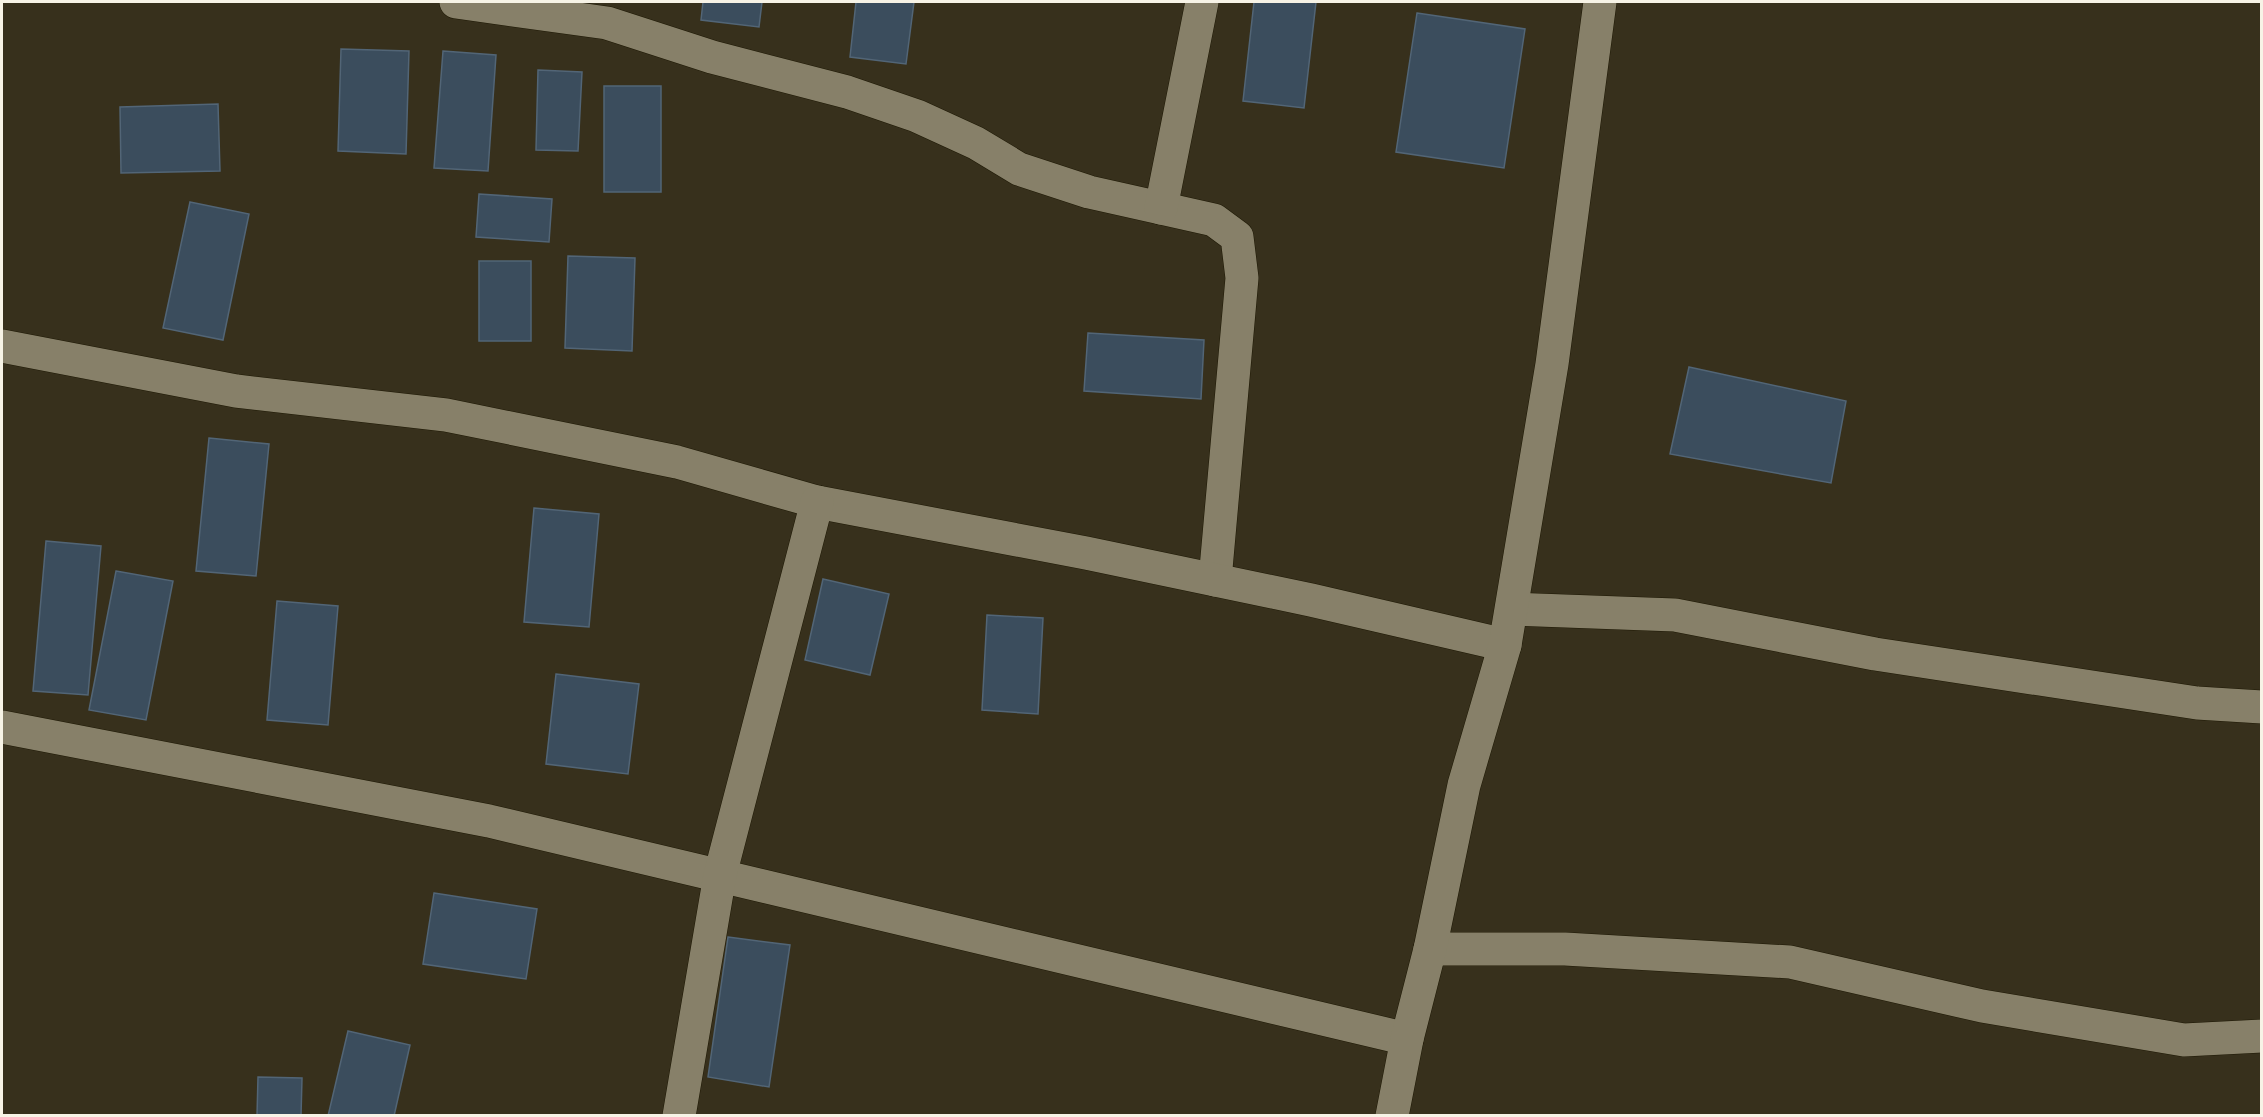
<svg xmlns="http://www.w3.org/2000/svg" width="2263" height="1117" font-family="'Fira Sans Condensed',sans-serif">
	<rect width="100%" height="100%" fill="#37301c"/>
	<!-- building -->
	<g fill="#3b4d5d" stroke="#526576" stroke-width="1.5">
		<polygon points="703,2 762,2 759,27 701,20"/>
		<polygon points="856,2 914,2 906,64 850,57"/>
		<polygon points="1254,2 1316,2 1304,108 1243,101"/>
		<polygon points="1417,13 1525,29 1504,168 1396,152"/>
		<polygon points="341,49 409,51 406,154 338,151"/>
		<polygon points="443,51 496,55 488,171 434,168"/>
		<polygon points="538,70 582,72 578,151 536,150"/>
		<rect x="604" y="86" width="57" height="106"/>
		<polygon points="218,104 220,171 121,173 120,107"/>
		<polygon points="479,194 552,199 549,242 476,237"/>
		<polygon points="190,202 249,214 223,340 163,328"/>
		<polygon points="568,256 635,258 632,351 565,348"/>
		<rect x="479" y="261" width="52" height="80"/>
		<polygon points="1088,333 1204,340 1201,399 1084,391"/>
		<polygon points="1689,367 1846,401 1831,483 1670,454"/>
		<polygon points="209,438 269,444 256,576 196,571"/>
		<polygon points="534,508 599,514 589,627 524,622"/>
		<polygon points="46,541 101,546 88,695 33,691"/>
		<polygon points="116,571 173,581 146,720 89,710"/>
		<polygon points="823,579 889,594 870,675 805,660"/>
		<polygon points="277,601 338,606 328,725 267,720"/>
		<polygon points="987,615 1043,618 1038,714 982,710"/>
		<polygon points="556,674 639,684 628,774 546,764"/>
		<polygon points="434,893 537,909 526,979 423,964"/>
		<polygon points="728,937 790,945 769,1087 708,1077"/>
		<polygon points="348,1031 410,1045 394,1116 328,1116"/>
		<polygon points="258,1077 302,1078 301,1116 257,1116"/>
	</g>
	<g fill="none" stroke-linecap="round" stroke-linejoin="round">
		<defs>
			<g id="minor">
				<polyline points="456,2 607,23 712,57 847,92 917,116 976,143 1019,169 1089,192 1214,220 1237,237 1242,278 1215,580"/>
				<polyline points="1161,208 1202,2"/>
				<polyline points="2,346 236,391 446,415 677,462 817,502 1086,553 1311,600 1505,645"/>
				<polyline points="1512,609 1675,615 1875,654 2197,703 2262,707"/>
				<polyline points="2,727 489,821 1407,1039"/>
				<polyline points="1430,949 1565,949 1790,962 1982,1006 2184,1040 2262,1036"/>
				<polyline points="679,1116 720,875 817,502"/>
				<polyline points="1392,1116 1407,1039 1430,949 1464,785 1505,645 1552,364 1600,2"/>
			</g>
		</defs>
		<!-- minor casing -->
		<use href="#minor" stroke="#1e1805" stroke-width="34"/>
		<!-- minor -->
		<use href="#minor" stroke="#878069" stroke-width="33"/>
	</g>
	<!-- border -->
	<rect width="2263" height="1117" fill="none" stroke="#f7f3e6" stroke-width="6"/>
</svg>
